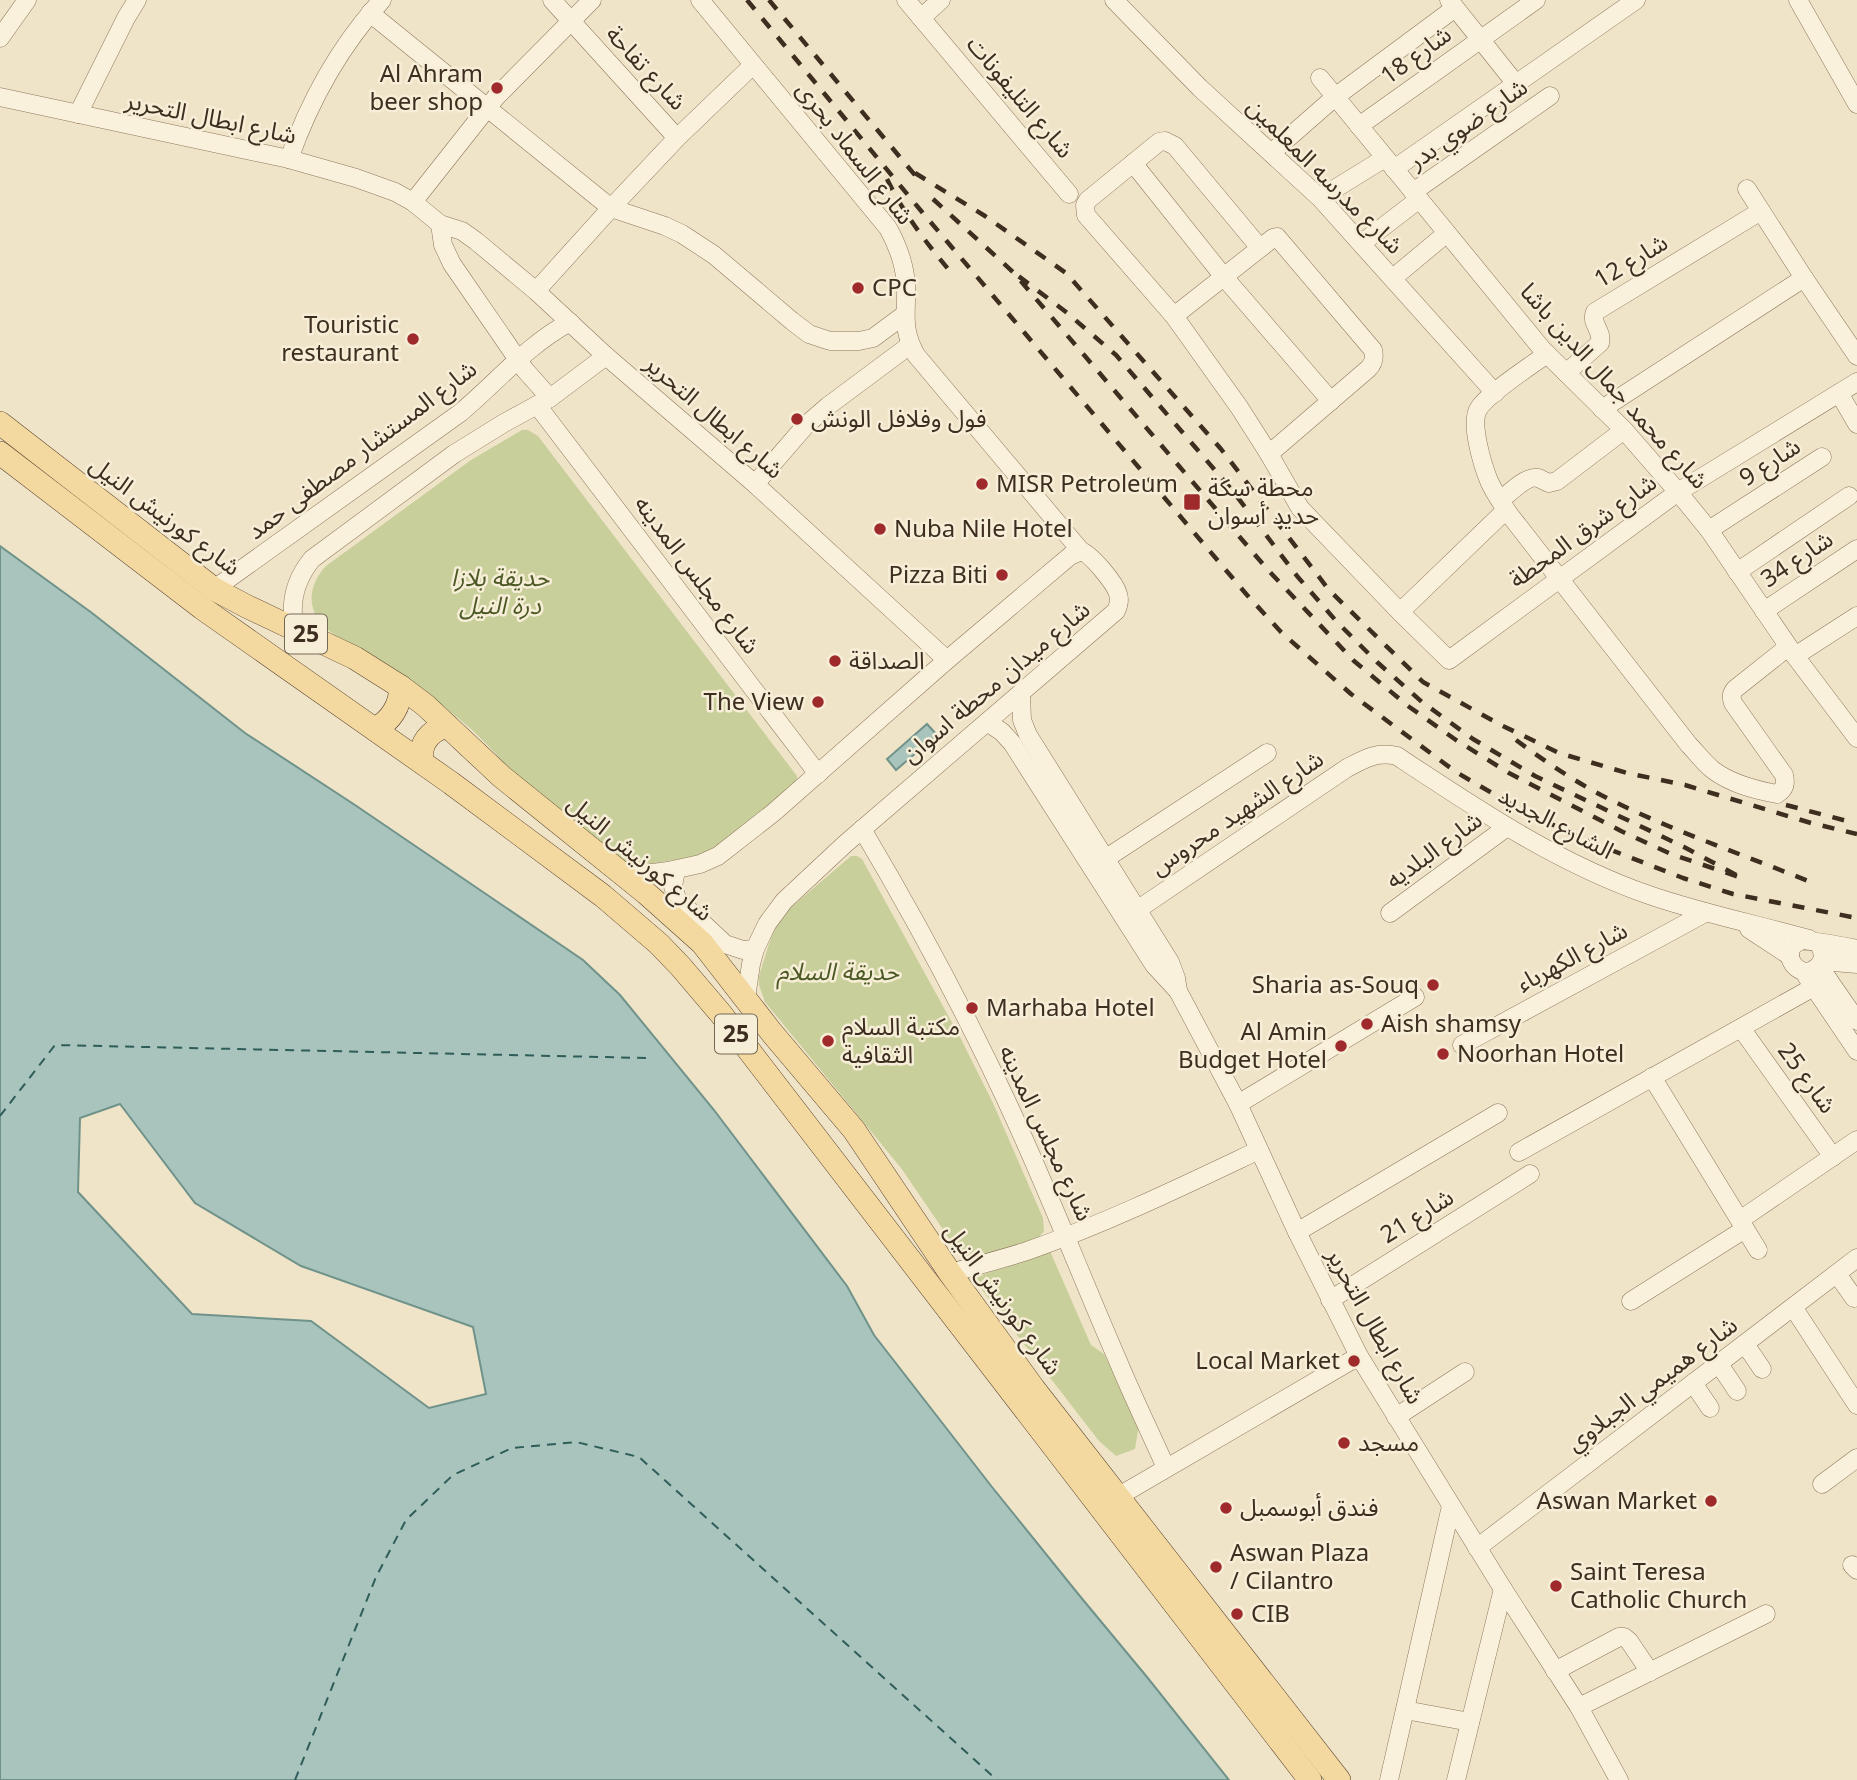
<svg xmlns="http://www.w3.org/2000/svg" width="1857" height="1780" font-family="Georgia,'Noto Sans Arabic',serif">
	<rect width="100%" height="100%" fill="#f0e4c8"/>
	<!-- green -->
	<g fill="#c9cf9b">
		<path d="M522 430H528L538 436 797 776V781L729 842 698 856 637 866H627C595 840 562 815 531 788 509 770 491 747 470 728 444 706 417 686 389 667 370 654 329 637 318 619 306 601 312 581 326 566L471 460Z"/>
		<polygon points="851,856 857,856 862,859 961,1039 993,1103 1043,1218 1044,1231 1036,1241 978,1257 967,1256 957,1250 901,1168 765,1002 759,985 759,976 772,934 781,916"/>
		<polygon points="1050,1251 1091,1345 1104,1354 1139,1425 1135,1449 1116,1456 1099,1441 973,1278"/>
	</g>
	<!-- water -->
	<g fill="#a9c4bc" stroke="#6f938a" stroke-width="2" fill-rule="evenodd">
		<path d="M0 546 92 613 245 733 355 805 583 960 620 995 714 1110 847 1286 874 1335 992 1487 1079 1595 1147 1677 1229 1780H0ZM120 1104 195 1203 301 1266 473 1327 486 1394 429 1408 311 1321 192 1314 78 1192 80 1118Z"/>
		<polygon points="927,724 937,735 896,770 887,759"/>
	</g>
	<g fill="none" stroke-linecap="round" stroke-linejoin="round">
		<!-- ferry -->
		<g stroke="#2f5d5a" stroke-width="2" stroke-dasharray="9 7" stroke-linecap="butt">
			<polyline points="0,1116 55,1045 646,1058"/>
			<polyline points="295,1780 376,1577 406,1520 453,1475 512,1448 576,1442 639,1457 997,1780"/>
		</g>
		<defs>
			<g id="minor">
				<polyline points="552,0 677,138"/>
				<path d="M700 0 888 228C898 246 905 265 906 286 907 314 901 328 916 355L1081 551"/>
				<polyline points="906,0 1069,194"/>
				<polyline points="1114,0 1200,88 1320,198 1495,393"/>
				<polyline points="1449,0 1516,84"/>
				<polyline points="1798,0 1857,104"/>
				<polyline points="370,13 611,208 665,226 682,234 714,255 792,321 809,334 830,341 859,341 873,338 904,315"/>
				<polyline points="921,18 941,0"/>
				<polyline points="0,38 27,0"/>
				<polyline points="1320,78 1542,349 1624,430 1678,492 1709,530 1795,656 1857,738"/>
				<polyline points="0,97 289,159 356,178 395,192 413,202 440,224 462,231 476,241 536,291 606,356 755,484 947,660"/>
				<polyline points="78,114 126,18 137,0"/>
				<polyline points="1359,126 1536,0"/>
				<polyline points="1271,153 1335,97 1455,8"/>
				<path d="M289 159C310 100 339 47 382 0"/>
				<polyline points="1133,163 1224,277 1331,401"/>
				<polyline points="1394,169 1636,0"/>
				<polyline points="1747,189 1804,278 1857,356"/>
				<polyline points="1413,192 1550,96"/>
				<polyline points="1320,198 1385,158"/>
				<polyline points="413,202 496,97 592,0"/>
				<polyline points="440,224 443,245 452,264 525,370 550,398"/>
				<polyline points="1362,243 1418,200"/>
				<polyline points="1260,248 1175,146 1165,141 1159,142 1088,200 1085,205 1086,215 1174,316 1239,407 1269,454 1300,508 1400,612 1506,510"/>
				<polyline points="1393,278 1447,233"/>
				<polyline points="536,291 611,208 677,138 753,65"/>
				<path d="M1174 316 1273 238 1277 237 1373 350C1375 358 1374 363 1368 369L1269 454"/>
				<path d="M1547 354C1530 366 1489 393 1479 408 1469 422 1483 466 1489 481 1494 492 1502 504 1509 514L1689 745C1697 753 1704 763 1713 770 1731 784 1756 790 1777 794 1785 789 1786 784 1784 775L1733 703C1731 697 1731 694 1735 689L1788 647"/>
				<path d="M1566 373 1600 343C1603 330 1590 324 1595 312L1761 211"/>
				<polyline points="1839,393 1857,424"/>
				<polyline points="537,405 818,774"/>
				<polyline points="1602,409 1804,278"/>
				<polyline points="755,484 806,425 828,406 910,345"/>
				<path d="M1501 500C1508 494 1527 475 1538 478 1542 479 1545 482 1549 483L1557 481 1624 430"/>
				<polyline points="1709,530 1822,457"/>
				<polyline points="1737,572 1849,496"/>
				<path d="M214 589 460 413C496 383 527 345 570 322"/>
				<polyline points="1764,611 1857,549"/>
				<polyline points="1400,612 1449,660 1678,492 1857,382"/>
				<path d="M295 629C289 603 295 580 312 559L454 454 504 423 550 398 606 356"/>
				<polyline points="1795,656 1857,616"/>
				<polyline points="1021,693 1022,720 1028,735 1170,962 1176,978 1178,991"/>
				<polyline points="987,722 1002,732 1012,743 1154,965 1178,991 1238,1104 1297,1232 1359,1356 1503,1589 1579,1707 1619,1780"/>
				<path d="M862 829C919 925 972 1024 1018 1126 1053 1203 1084 1283 1118 1361 1133 1397 1150 1432 1166 1468"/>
				<polyline points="1105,859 1267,753"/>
				<polyline points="676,870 673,886 677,899 725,944 743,950 755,949"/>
				<path d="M620 872 653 873 668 871 700 864 718 856 773 813 947 660 1070 556 1081 551C1091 554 1115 583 1118 594 1120 600 1119 605 1116 611L845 844 784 901 767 924 755 949 751 964 746 998"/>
				<path d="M1137 910 1347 768C1364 759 1377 751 1397 756 1477 809 1557 863 1649 895 1701 913 1755 924 1809 939"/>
				<polyline points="1390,913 1507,827"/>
				<polyline points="1749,929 1790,956"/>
				<path d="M1818 943C1827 955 1823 967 1808 972 1790 971 1782 948 1800 941 1805 939 1847 947 1857 949"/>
				<polyline points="1822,961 1857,964"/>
				<polyline points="1821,969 1857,1021"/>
				<polyline points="1807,977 1857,1051"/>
				<polyline points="1741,1028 1833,1157"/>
				<polyline points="1462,1045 1705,913"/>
				<polyline points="1652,1077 1758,1250"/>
				<polyline points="1238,1104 1415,997"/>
				<polyline points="1519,1152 1828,979"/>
				<polyline points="1740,1220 1857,1140"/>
				<polyline points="1297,1232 1498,1113"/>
				<path d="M950 1273C976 1266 1002 1259 1027 1251 1107 1223 1183 1186 1259 1150"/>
				<polyline points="1837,1274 1854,1298"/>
				<polyline points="1330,1300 1530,1174"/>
				<polyline points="1631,1301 1745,1229"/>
				<polyline points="1793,1307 1857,1405"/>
				<polyline points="1745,1344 1762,1369"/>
				<polyline points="1719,1364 1737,1391"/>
				<polyline points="1693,1383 1710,1408"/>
				<polyline points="1396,1417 1465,1372"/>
				<polyline points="1822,1484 1857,1458"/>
				<polyline points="1119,1496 1359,1356"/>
				<polyline points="1477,1548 1857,1258"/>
				<polyline points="1852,1565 1857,1570"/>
				<polyline points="1555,1671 1619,1637 1624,1637 1629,1641 1650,1672"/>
				<polyline points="1579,1707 1766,1614"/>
				<polyline points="1405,1710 1470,1722"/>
				<polyline points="1389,1780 1451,1506"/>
				<polyline points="1456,1780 1503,1589"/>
			</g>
			<g id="major">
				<polyline points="0,423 214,589 246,606 355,658 401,687 425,705 502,777 646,893 702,943 772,1033 854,1130 950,1273 1034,1389 1339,1780"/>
				<polyline points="0,453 202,608 451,783 603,896 659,944 681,967 721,1014 1310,1780"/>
				<path d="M375 729C392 720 400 706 401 687"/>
				<path d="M422 762C419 743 429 731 447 726"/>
			</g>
		</defs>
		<!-- minor casing -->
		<use href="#minor" stroke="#8d765c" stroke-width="19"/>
		<!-- major casing -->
		<use href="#major" stroke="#5b4430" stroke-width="24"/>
		<!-- minor -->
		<use href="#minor" stroke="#faf1dc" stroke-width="18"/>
		<!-- major -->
		<use href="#major" stroke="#f3d9a0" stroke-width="23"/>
		<!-- rail -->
		<g stroke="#3d2e20" stroke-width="4.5" stroke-dasharray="12 12" stroke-linecap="butt">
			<polyline points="747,0 922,212 1247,595 1281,632 1351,694 1456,772 1521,810 1588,841 1683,878 1733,894 1857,918"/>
			<polyline points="769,0 919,180"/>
			<polyline points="915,173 985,216 1066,273 1221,449 1329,590 1423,682 1501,725 1559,753 1627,773 1685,785 1811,823 1857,834"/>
			<path d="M887 179C905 216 928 245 954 276"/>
			<polyline points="933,199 1013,272 1268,570 1354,661 1408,706 1456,740 1509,773 1621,831 1671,854 1742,878 1684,847 1535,776 1473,739 1422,702 1377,662 1337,622 1297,576 1232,490 1116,355 1066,312 1013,272"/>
			<path d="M1516 740C1543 760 1571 779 1601 795 1667 829 1739 853 1808 881"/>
			<polyline points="1786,805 1847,821"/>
		</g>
	</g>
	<!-- markers -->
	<g fill="#9e2a2b" stroke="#f7eed8" stroke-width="2.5">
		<circle cx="497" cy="88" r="7"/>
		<circle cx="858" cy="288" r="7"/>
		<circle cx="413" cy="339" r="7"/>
		<circle cx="797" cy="419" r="7"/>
		<circle cx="982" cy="484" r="7"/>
		<rect x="1183" y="493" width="18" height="18" rx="3.5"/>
		<circle cx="880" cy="529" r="7"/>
		<circle cx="1002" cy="575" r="7"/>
		<circle cx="835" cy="661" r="7"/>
		<circle cx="818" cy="702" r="7"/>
		<circle cx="1433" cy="985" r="7"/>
		<circle cx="972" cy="1008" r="7"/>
		<circle cx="1367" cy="1024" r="7"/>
		<circle cx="828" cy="1041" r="7"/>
		<circle cx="1341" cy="1046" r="7"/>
		<circle cx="1443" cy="1054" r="7"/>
		<circle cx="1354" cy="1361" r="7"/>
		<circle cx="1344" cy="1443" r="7"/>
		<circle cx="1711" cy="1501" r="7"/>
		<circle cx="1226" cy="1508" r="7"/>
		<circle cx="1216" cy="1567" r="7"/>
		<circle cx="1556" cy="1586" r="7"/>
		<circle cx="1237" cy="1614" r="7"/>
	</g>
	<g text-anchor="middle" stroke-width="5" stroke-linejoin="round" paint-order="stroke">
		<!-- shield labels -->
		<g fill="#f7eed8" stroke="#756857" stroke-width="2">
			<rect x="285" y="614.5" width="42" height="39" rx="5"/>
			<rect x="715" y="1014.5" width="42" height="39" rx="5"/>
		</g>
		<g font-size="23" font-weight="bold" fill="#3d2e20">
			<text x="306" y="642">25</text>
			<text x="736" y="1042">25</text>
		</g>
		<!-- street labels -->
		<g font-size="24" fill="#3d2e20" stroke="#f7eed8">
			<text transform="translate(1416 55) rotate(-36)" y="8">شارع 18</text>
			<text transform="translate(646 68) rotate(47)" y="8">شارع تفاحة</text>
			<text transform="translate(1020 97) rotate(50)" y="8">شارع التليفونات</text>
			<text transform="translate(211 118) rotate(12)" y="8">شارع ابطال التحرير</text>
			<text transform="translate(1468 124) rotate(-35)" y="8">شارع ضوي بدر</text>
			<text transform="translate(855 153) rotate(52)" y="8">شارع السماد بحرى</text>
			<text transform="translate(1325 176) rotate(45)" y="8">شارع مدرسه المعلمين</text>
			<text transform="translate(1631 261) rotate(-31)" y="8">شارع 12</text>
			<text transform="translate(1614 386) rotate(48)" y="8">شارع محمد جمال الدين باشا</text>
			<text transform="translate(714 417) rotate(41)" y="8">شارع ابطال التحرير</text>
			<text transform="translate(362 450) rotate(-37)" y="8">شارع المستشار مصطفى حمد</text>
			<text transform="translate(1770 462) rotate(-33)" y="8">شارع 9</text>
			<text transform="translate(165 516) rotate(37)" y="8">شارع كورنيش النيل</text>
			<text transform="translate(1583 531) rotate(-36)" y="8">شارع شرق المحطة</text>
			<text transform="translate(1797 559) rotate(-34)" y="8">شارع 34</text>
			<text transform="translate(697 575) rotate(53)" y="8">شارع مجلس المدينه</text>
			<text transform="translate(996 682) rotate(-40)" y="8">شارع ميدان محطة اسوان</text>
			<text transform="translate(1237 813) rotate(-34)" y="8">شارع الشهيد محروس</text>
			<text transform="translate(1556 823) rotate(28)" y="8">الشارع الجديد</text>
			<text transform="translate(1434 850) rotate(-36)" y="8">شارع البلديه</text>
			<text transform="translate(640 858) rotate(40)" y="8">شارع كورنيش النيل</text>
			<text transform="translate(1572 957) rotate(-28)" y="8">شارع الكهرباء</text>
			<text transform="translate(1807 1078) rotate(54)" y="8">شارع 25</text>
			<text transform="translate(1046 1133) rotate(65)" y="8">شارع مجلس المدينه</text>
			<text transform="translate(1417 1216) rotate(-32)" y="8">شارع 21</text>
			<text transform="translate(1003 1299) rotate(54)" y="8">شارع كورنيش النيل</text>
			<text transform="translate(1375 1326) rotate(61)" y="8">شارع ابطال التحرير</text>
			<text transform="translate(1652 1384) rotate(-37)" y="8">شارع هميمي الجبلاوي</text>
		</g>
		<!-- poi labels -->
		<g font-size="24" fill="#3d2e20" stroke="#f7eed8" text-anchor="start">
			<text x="483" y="82" text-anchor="end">Al Ahram<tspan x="483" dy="28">beer shop</tspan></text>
			<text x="872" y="296">CPC</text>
			<text x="399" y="333" text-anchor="end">Touristic<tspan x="399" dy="28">restaurant</tspan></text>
			<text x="811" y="427">فول وفلافل الونش</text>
			<text x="996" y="492">MISR Petroleum</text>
			<text x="1208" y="496">محطة سكة<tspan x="1208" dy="28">حديد أسوان</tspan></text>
			<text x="894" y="537">Nuba Nile Hotel</text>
			<text x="988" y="583" text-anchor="end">Pizza Biti</text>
			<text x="849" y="669">الصداقة</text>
			<text x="804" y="710" text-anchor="end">The View</text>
			<text x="1419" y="993" text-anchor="end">Sharia as-Souq</text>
			<text x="986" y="1016">Marhaba Hotel</text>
			<text x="1381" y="1032">Aish shamsy</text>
			<text x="842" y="1035">مكتبة السلام<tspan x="842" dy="28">الثقافية</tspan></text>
			<text x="1327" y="1040" text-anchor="end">Al Amin<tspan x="1327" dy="28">Budget Hotel</tspan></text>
			<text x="1457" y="1062">Noorhan Hotel</text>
			<text x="1340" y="1369" text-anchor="end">Local Market</text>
			<text x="1358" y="1451">مسجد</text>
			<text x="1697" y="1509" text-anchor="end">Aswan Market</text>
			<text x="1240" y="1516">فندق أبوسمبل</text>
			<text x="1230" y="1561">Aswan Plaza<tspan x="1230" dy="28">/ Cilantro</tspan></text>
			<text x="1570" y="1580">Saint Teresa<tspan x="1570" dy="28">Catholic Church</tspan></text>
			<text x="1251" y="1622">CIB</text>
		</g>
		<!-- park labels -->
		<g font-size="24" font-style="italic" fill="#4d5a26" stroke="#f7eed8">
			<text x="500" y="586">حديقة بلازا<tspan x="500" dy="28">درة النيل</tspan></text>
			<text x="838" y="980">حديقة السلام</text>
		</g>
	</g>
</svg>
